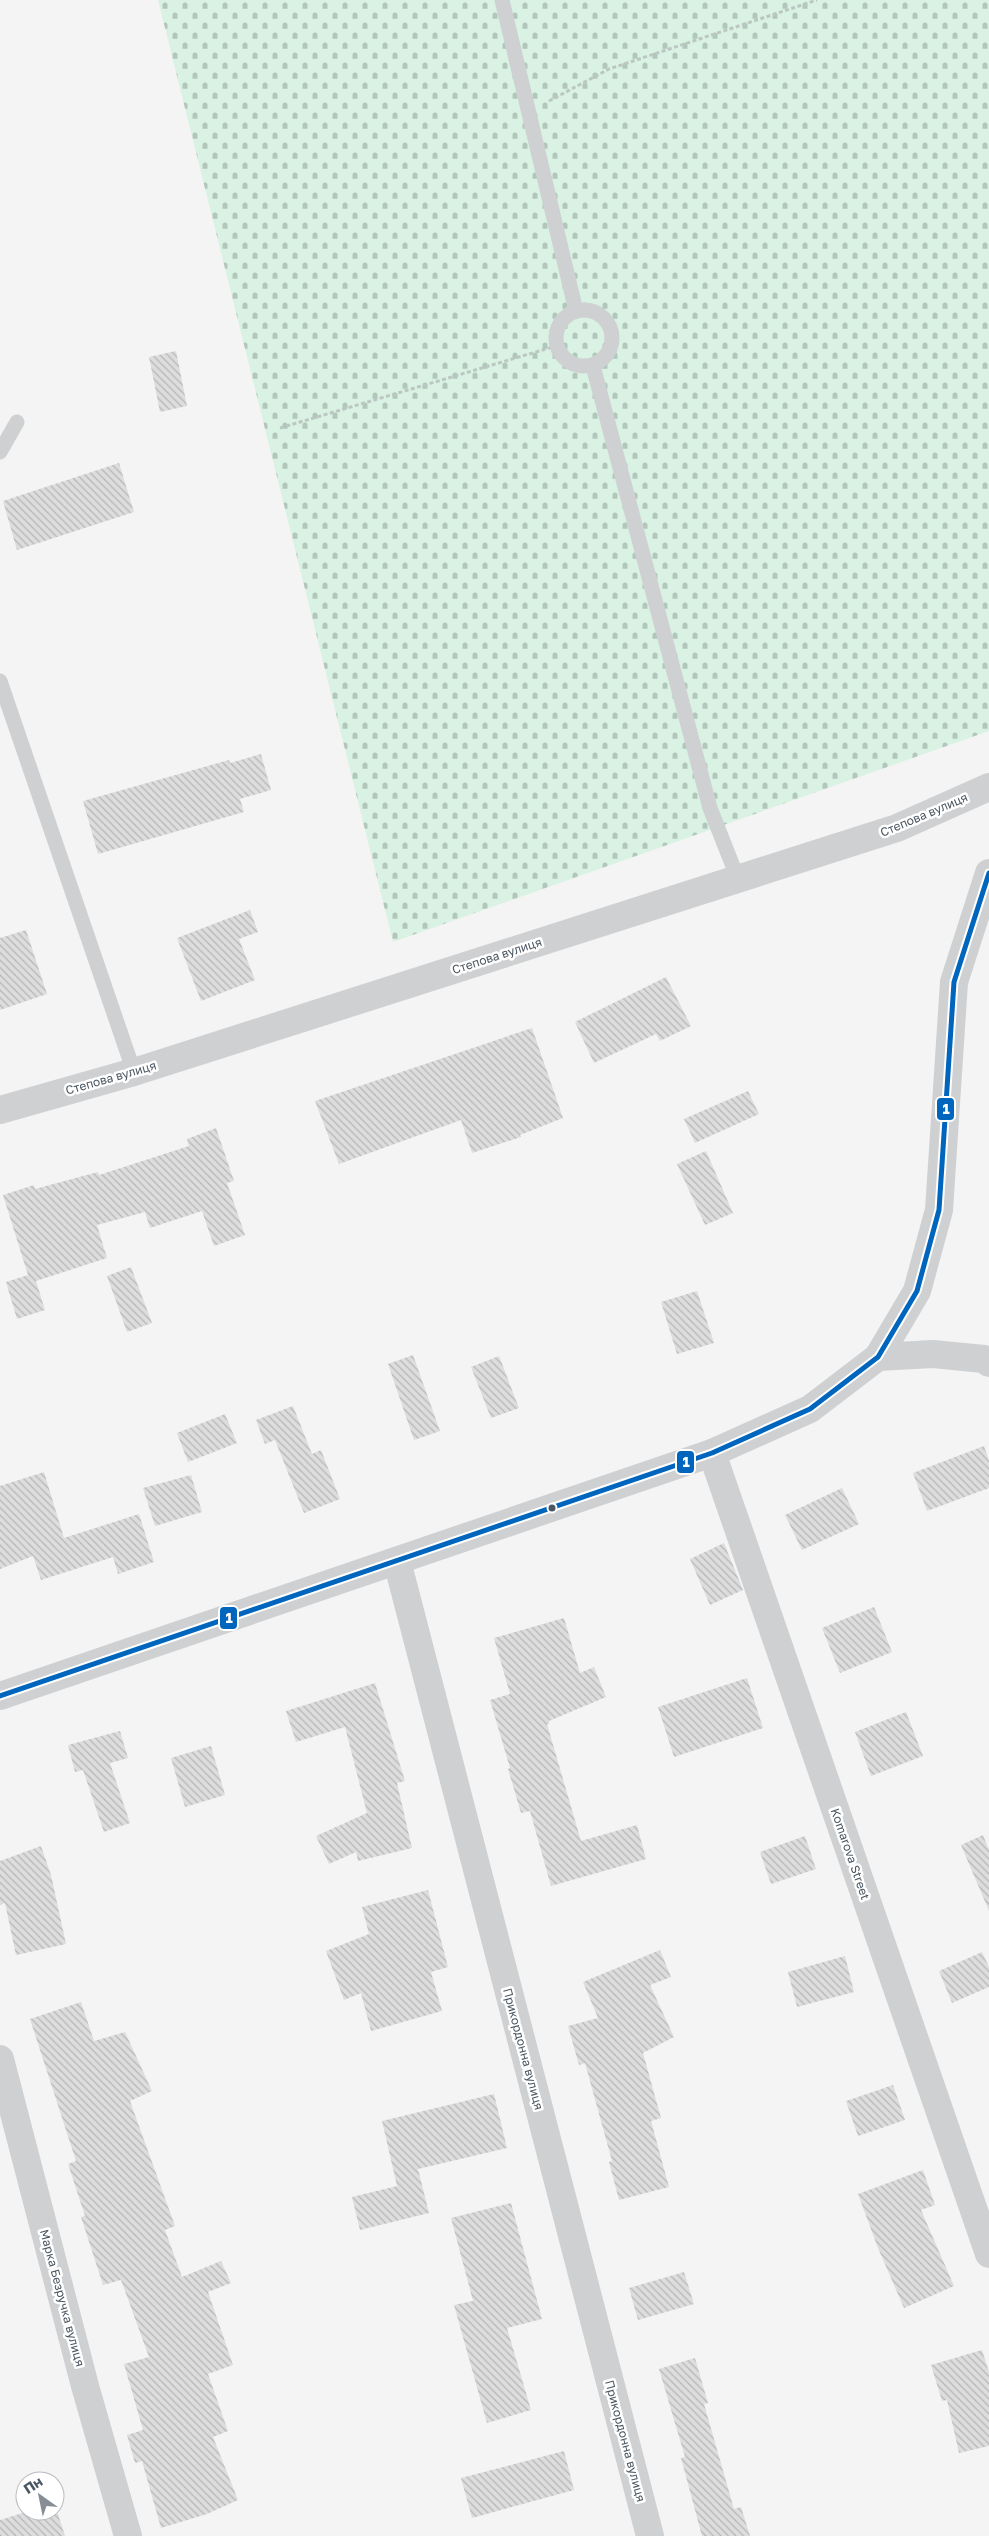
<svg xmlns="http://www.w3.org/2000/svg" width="989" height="2536" font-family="'Golos Text',sans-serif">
	<defs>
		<pattern id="cemetery-stones" width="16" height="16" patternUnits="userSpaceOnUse" patternTransform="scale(1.25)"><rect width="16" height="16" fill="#d9f2e3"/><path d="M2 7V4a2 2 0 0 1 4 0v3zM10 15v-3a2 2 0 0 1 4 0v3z" fill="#b2c7bb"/></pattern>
		<pattern id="building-back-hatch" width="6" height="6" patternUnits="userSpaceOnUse" patternTransform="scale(1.25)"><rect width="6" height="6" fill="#ddddde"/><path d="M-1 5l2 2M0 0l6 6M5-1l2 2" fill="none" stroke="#b5b6b7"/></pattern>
	</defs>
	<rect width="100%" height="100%" fill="#f4f4f4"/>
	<!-- cemetery -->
	<polygon fill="url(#cemetery-stones)" points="158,0 989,0 989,731 393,942"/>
	<!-- building -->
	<g fill="url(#building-back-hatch)">
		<polygon points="176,351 187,406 160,412 149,357"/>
		<polygon points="119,463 134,512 17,550 3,501"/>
		<polygon points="261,754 271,790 240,799 244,812 98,854 83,801 229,760 230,763"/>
		<polygon points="250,910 258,932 239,939 255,980 201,1001 177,938"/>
		<polygon points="26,930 47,994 0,1010 0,938"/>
		<polygon points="666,977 691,1026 660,1041 656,1034 594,1063 575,1022"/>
		<polygon points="532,1028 563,1118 520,1135 521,1137 472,1153 461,1120 339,1164 315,1101"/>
		<polygon points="748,1091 759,1114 695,1143 684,1119"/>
		<polygon points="216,1128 234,1181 227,1183 245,1235 214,1246 202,1211 150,1228 145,1212 97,1225 107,1258 36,1281 45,1310 17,1319 6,1282 28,1275 3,1195 34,1185 35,1189 98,1172 99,1175 189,1146 187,1139"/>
		<polygon points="706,1151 733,1213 705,1225 677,1164"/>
		<polygon points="131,1267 152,1323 127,1332 107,1276"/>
		<polygon points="697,1291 714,1343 677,1354 661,1302"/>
		<polygon points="413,1355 440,1431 414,1440 388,1364"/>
		<polygon points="499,1356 519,1408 491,1418 471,1367"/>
		<polygon points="293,1406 312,1454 321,1450 340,1499 304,1513 275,1440 265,1444 256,1420"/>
		<polygon points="225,1414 237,1443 188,1462 177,1433"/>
		<polygon points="984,1446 989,1461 989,1488 927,1511 913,1473"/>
		<polygon points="44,1472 64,1538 139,1514 154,1562 118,1574 113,1557 41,1580 33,1556 0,1569 0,1486"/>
		<polygon points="191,1475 202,1512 155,1526 143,1488"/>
		<polygon points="842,1488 859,1524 802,1550 785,1515"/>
		<polygon points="724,1543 743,1590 710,1605 690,1559"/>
		<polygon points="874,1607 892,1652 840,1673 822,1628"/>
		<polygon points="564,1618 580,1673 594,1667 606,1697 549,1721 549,1724 547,1724 581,1841 637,1825 646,1859 551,1886 530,1811 521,1813 508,1769 510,1768 490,1700 510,1694 494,1638"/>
		<polygon points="747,1678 763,1728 674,1757 658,1707"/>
		<polygon points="375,1683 405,1781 397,1783 412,1848 358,1861 356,1852 329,1864 316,1836 367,1813 345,1727 296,1742 286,1711"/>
		<polygon points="906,1712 923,1756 871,1776 855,1732"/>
		<polygon points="120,1731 128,1758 110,1763 130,1823 104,1832 83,1770 75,1772 68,1745"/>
		<polygon points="211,1746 225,1795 185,1807 171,1758"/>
		<polygon points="983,1835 989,1850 989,1911 961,1845"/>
		<polygon points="805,1836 816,1869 771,1884 760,1852"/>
		<polygon points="41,1846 51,1875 66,1944 16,1955 5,1903 0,1905 0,1861"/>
		<polygon points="428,1890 448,1967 431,1972 442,2011 371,2031 361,1993 344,2000 326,1951 369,1934 362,1907"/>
		<polygon points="660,1950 671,1977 650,1985 674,2037 643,2053 661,2118 651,2121 669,2187 619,2200 609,2162 612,2161 585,2063 579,2065 568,2026 598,2018 583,1982"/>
		<polygon points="982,1952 989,1967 989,1987 952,2003 939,1971"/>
		<polygon points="845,1956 854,1992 797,2007 788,1972"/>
		<polygon points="81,2002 94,2041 125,2032 152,2091 130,2101 175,2226 165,2230 182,2277 221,2261 231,2283 208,2292 233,2365 208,2374 228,2431 213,2437 238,2500 207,2514 161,2528 142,2461 135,2463 127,2435 143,2430 124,2364 149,2357 121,2280 103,2285 81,2217 85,2216 68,2164 76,2161 30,2019"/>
		<polygon points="893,2085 905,2120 858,2136 846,2101"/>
		<polygon points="494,2094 507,2148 418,2169 429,2213 360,2230 352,2197 397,2186 382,2121"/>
		<polygon points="923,2170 935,2205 921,2210 954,2286 904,2308 878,2248 858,2194"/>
		<polygon points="511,2203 542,2319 507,2328 531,2410 487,2423 454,2305 473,2301 451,2218"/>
		<polygon points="684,2272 694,2304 638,2320 629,2288"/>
		<polygon points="982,2350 989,2372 989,2446 959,2453 947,2400 942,2401 931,2365"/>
		<polygon points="695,2358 708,2403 704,2404 734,2509 741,2507 750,2536 702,2536 681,2458 685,2457 659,2369"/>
		<polygon points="564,2451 574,2490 472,2518 461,2478"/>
		<polygon points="29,2511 57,2511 65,2536 0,2536 0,2520"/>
	</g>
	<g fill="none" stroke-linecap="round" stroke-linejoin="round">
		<!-- path -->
		<g stroke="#bcc7c4" stroke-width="3" stroke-dasharray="4 2.5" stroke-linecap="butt">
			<polyline points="549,101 609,69 817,0"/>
			<polyline points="280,428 556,346"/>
		</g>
		<!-- service -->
		<g stroke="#ced0d2" stroke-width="15">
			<polyline points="502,0 576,311"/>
			<circle cx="584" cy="338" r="28"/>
			<polyline points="593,366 710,808 738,879"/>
			<polyline points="0,452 17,422"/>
			<polyline points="0,681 134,1072"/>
		</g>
		<!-- minor -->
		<g stroke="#ced0d2" stroke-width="28">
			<polyline points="0,1110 134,1072 897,828 989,787"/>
			<polyline points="712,1453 989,2254"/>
			<polyline points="397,1561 650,2536"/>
			<polyline points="0,2059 85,2386 128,2536"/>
		</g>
		<!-- tertiary -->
		<g stroke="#ced0d2" stroke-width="28">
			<polyline points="878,1357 933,1354 984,1359 989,1363"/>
			<polyline points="0,1696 712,1453 810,1409 878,1357 917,1291 939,1210 954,982 989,873"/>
		</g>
		<defs>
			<polyline id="bus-1" points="0,1696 712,1453 810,1409 878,1357 917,1291 939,1210 954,982 989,873"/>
		</defs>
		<!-- bus-1 casing -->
		<use href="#bus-1" stroke="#fff" stroke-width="9"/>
		<!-- bus-1 -->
		<use href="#bus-1" stroke="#0065bd" stroke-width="5"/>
	</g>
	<!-- markers -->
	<circle fill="#4a5661" stroke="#fff" stroke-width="2" cx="552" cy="1508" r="4.5"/>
	<g text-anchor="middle" stroke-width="5" stroke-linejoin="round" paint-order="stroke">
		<!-- street labels -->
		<g font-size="12" fill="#4a5661" stroke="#fff">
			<text transform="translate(924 815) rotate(-23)" y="4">Степова вулиця</text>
			<text transform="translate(497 956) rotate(-18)" y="4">Степова вулиця</text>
			<text transform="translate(111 1078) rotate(-16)" y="4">Степова вулиця</text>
			<text transform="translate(850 1854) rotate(71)" y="4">Komarova Street</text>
			<text transform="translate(523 2049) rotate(75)" y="4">Прикордонна вулиця</text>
			<text transform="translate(62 2298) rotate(75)" y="4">Марка Безручка вулиця</text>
			<text transform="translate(625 2441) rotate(75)" y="4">Прикордонна вулиця</text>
		</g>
	</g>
	<g stroke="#fff" stroke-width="2">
		<rect x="936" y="1097" width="19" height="24" rx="5" fill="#0065bd"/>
		<rect x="676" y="1450" width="19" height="24" rx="5" fill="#0065bd"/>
		<rect x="219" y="1606" width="19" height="24" rx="5" fill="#0065bd"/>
	</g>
	<g font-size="14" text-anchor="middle" font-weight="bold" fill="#fff">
		<text x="946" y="1114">1</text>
		<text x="686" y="1467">1</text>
		<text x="229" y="1623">1</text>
	</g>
	<!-- north arrow -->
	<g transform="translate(40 2496) rotate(327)"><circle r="24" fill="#ffffff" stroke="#b7bbc0"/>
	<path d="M0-4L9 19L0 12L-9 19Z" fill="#868d94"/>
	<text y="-8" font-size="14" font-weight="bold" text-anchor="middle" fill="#4a5661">Пн</text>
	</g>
</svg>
